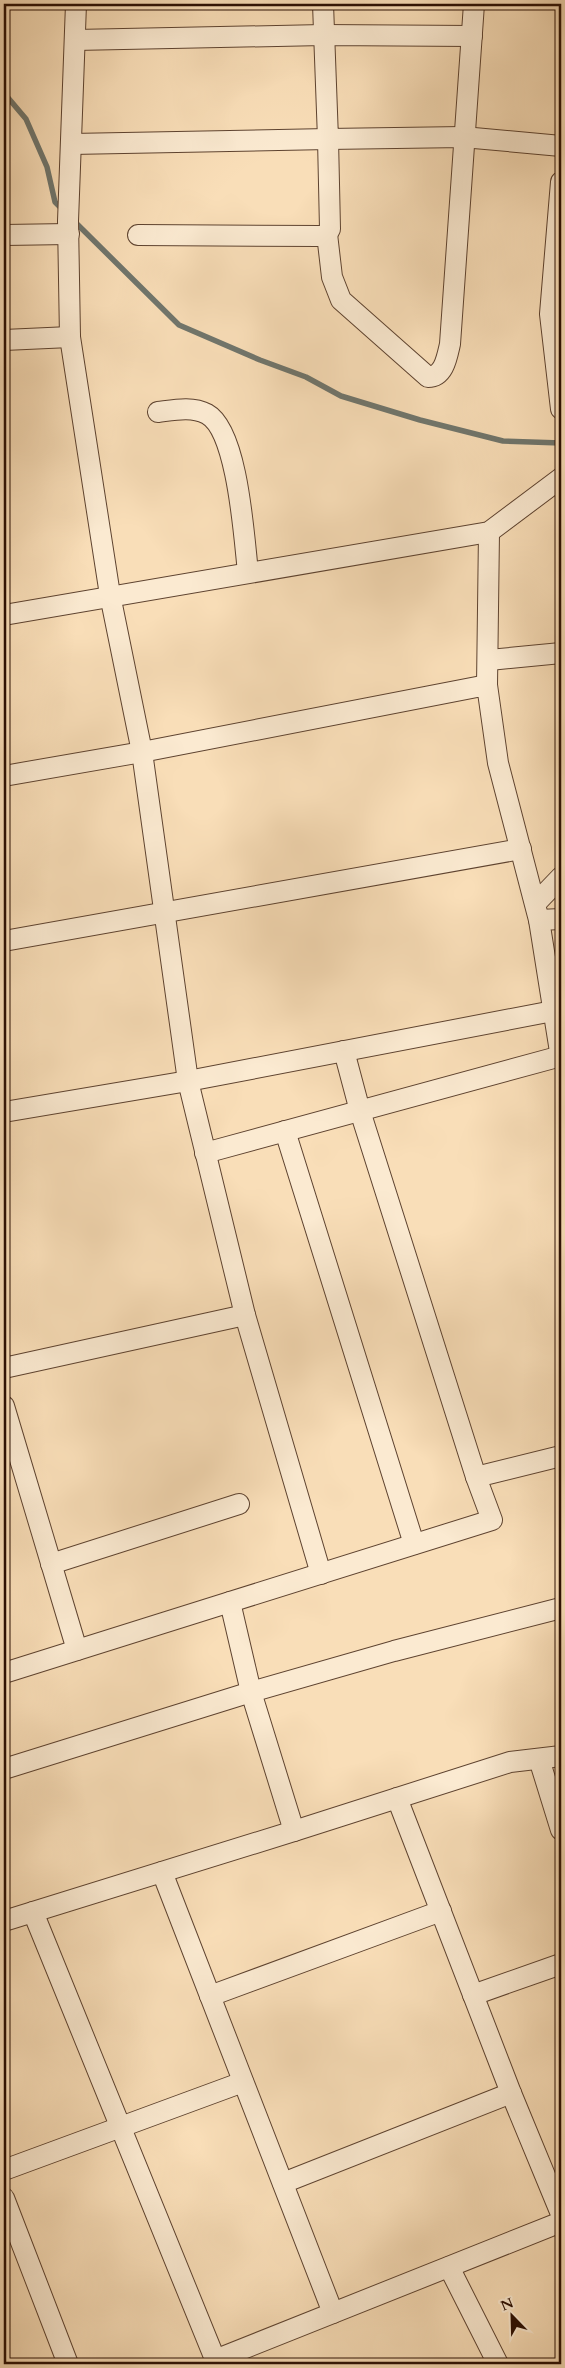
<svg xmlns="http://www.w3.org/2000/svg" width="565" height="2368" font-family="Cardo,serif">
	<rect width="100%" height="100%" fill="#f9deb8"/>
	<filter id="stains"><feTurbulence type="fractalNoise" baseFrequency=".004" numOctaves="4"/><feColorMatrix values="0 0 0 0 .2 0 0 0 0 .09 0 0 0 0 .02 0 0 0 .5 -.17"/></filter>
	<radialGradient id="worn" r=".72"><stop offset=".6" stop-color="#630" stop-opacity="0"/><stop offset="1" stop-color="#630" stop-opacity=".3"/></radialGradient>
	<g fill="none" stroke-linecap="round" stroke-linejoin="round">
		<!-- stream -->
		<g stroke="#70766d" stroke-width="5.5">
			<polyline points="4,93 26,119 47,167 55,202 64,211"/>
			<polyline points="74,221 179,325 260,360 306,377 341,396 420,420 503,441 561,443"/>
		</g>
		<defs>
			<g id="minor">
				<polyline points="76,4 68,221 70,337 110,595 142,752 188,1081 245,1315 321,1574"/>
				<polyline points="323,4 328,139 463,137 561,146"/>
				<polyline points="75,40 323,35 472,36"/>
				<polyline points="71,144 328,139 330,229 327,234 321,236 138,235"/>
				<polyline points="561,182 550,314 561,409"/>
				<path d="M327 234 332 277 341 300 428 377C444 377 447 357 450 344L474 4"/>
				<polyline points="4,235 69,234"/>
				<polyline points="4,340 70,337"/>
				<path d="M158 412C174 410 192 406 207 414 238 431 244 538 248 572"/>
				<polyline points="4,615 489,532 561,478"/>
				<polyline points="489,660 561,653"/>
				<polyline points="487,685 489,532"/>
				<polyline points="4,776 142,752 487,685 498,763 539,920 561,1058"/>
				<polyline points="536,903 561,877"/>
				<polyline points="539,920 561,919"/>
				<polyline points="4,941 521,849"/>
				<polyline points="344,1051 360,1111 476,1477"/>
				<polyline points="4,1112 188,1081 553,1011"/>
				<polyline points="285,1131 414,1544"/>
				<polyline points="205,1153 561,1056"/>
				<polyline points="4,1368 245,1315"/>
				<polyline points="4,1406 77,1650"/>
				<polyline points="51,1564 239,1504"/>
				<polyline points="4,1673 230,1602"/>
				<polyline points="539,1759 561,1830"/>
				<polyline points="4,1769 251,1692 394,1651 561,1608"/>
				<polyline points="397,1798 511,2093 561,2214"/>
				<polyline points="294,1831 510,1762 561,1756"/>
				<polyline points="162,1872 333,2313"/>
				<polyline points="33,1912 217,2364"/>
				<polyline points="4,1921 294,1831 251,1692 230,1602 492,1520 476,1477 561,1456"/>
				<polyline points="473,1995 561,1964"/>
				<polyline points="210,1996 441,1911"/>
				<polyline points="4,2170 243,2082"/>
				<polyline points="283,2183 511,2093"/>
				<polyline points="4,2198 68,2364"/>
				<polyline points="449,2267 498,2364"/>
				<polyline points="215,2360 561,2222"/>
			</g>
		</defs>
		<!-- minor casing -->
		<use href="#minor" stroke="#5e4330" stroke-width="22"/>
		<!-- minor -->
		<use href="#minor" stroke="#fbead1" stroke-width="20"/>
	</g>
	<!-- margin -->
	<rect width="565" height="2368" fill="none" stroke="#f9deb8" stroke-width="20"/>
	<rect x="5" y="5" width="555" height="2358" fill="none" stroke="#2b0f03" stroke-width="2.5"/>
	<rect x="10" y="10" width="545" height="2348" fill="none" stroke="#2b0f03"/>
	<!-- north arrow -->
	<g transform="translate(512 2316) rotate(337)" stroke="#fbead1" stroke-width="4" paint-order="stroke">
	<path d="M0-4L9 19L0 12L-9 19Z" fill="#2b0f03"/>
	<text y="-8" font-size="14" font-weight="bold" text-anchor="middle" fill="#2b0f03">N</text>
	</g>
	<rect width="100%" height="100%" filter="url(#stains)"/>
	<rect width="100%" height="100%" fill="url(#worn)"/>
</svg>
